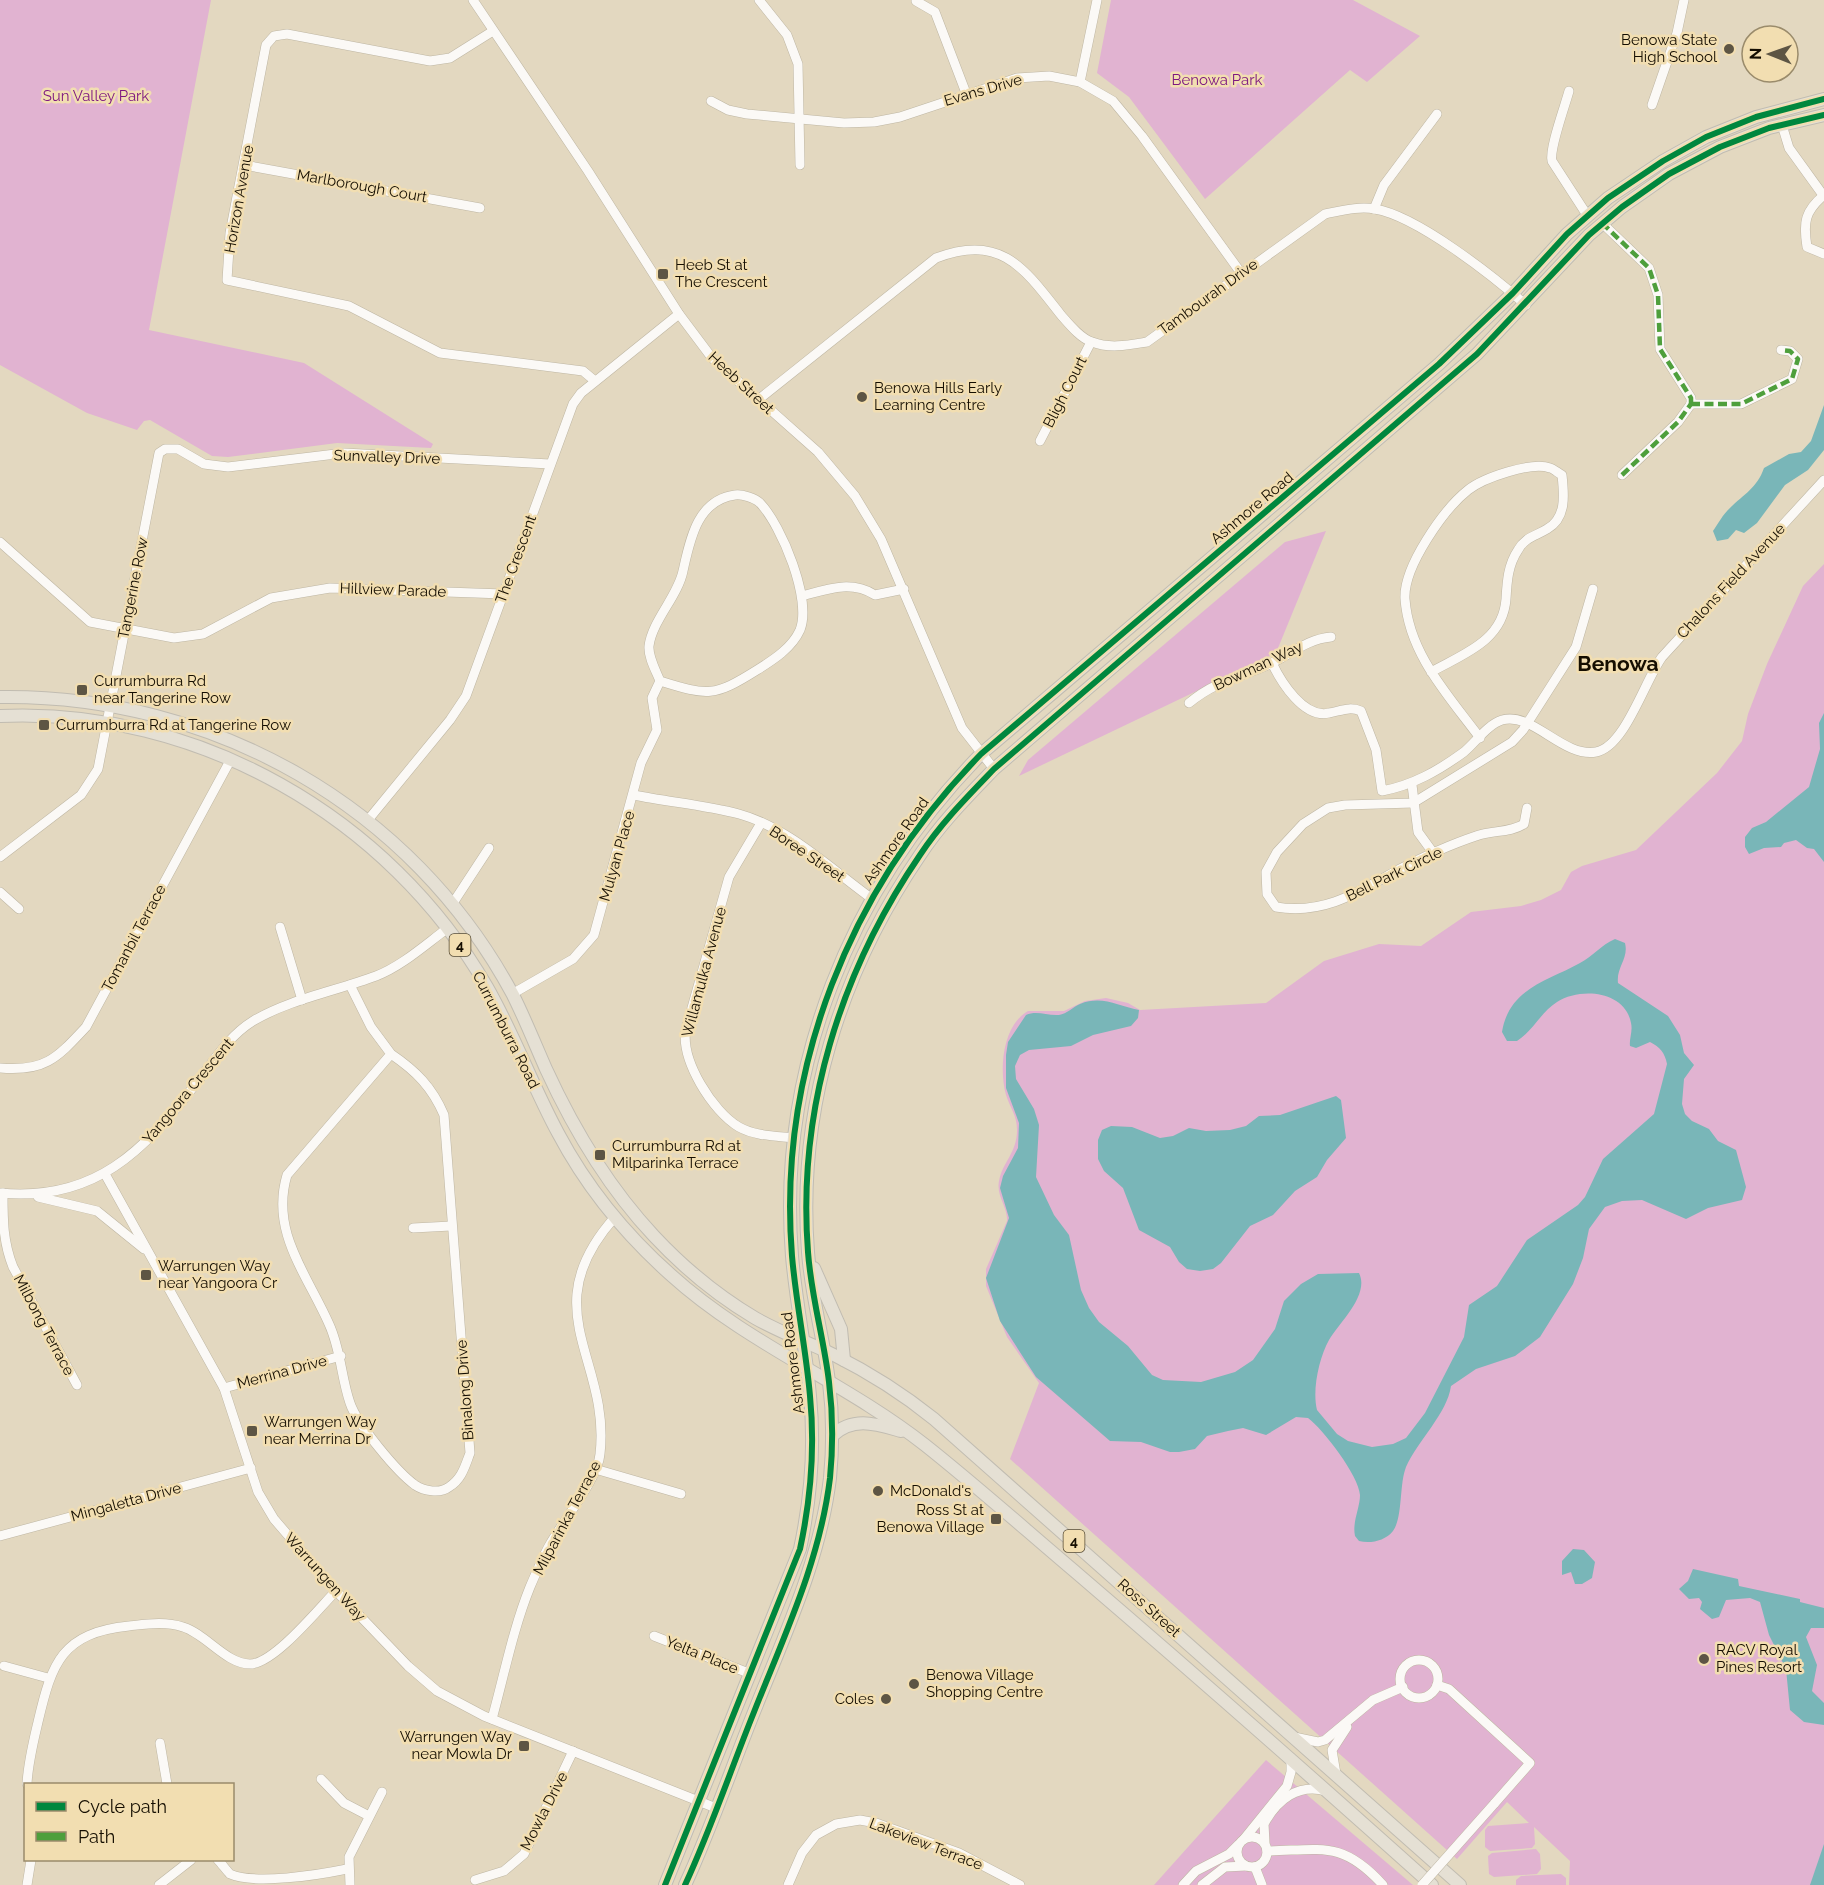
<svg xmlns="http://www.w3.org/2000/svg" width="1824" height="1885" font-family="Raleway,sans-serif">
	<rect width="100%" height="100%" fill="#e3d8c0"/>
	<!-- green -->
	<g fill="#e1b3d1">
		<polygon points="0,0 211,0 149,330 304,363 433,444 431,448 337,443 228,457 212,456 150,420 144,421 137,430 87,413 0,365"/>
		<polygon points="1111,0 1353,0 1420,36 1367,82 1350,70 1205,199 1129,97 1097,73"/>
		<polygon points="1326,531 1276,653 1019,776 1028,760 1285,542"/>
		<path d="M1824 564V1885H1569L1570 1861 1534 1827 1535 1844 1532 1848 1490 1851 1485 1847V1830L1488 1826 1529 1823 1507 1802 1457 1859 1010 1459 1039 1383 1007 1337 986 1286V1269L1007 1221C1008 1207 996 1196 999 1181 1003 1161 1017 1153 1017 1130 1017 1115 1010 1108 1006 1095 999 1070 1002 1026 1028 1011H1064L1085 1001 1106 998 1128 1003 1140 1010 1266 1003 1324 961 1379 944 1421 946 1471 912 1521 906 1541 900 1561 890 1571 872 1582 866 1636 850 1717 773 1742 741 1748 714 1767 664 1803 586Z"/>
		<polygon points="1266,1760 1413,1885 1154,1885"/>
		<polygon points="1536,1849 1540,1854 1541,1869 1537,1874 1494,1877 1489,1874 1488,1856 1492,1853"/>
		<polygon points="1561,1874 1566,1878 1566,1885 1516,1885 1516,1880 1521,1876"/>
	</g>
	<!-- water -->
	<g fill="#79b6b8">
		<path d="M1824 405V450L1808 470 1785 485 1757 523 1744 533 1736 530 1728 539 1717 541 1713 531C1718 524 1723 514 1730 508 1744 494 1757 488 1764 468L1789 454 1801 452 1811 441Z"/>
		<polygon points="1824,713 1824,862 1814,849 1807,848 1796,840 1784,843 1781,847 1764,848 1749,854 1745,847 1745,837 1752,828 1766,822 1809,787 1820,749 1819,723"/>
		<path d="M1615 939 1625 943C1629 959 1616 967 1618 983L1668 1016 1680 1035 1684 1053 1694 1065 1684 1079 1682 1104 1685 1114 1692 1121 1709 1129 1718 1141 1736 1150 1746 1187 1742 1200 1708 1208 1686 1219 1642 1200 1622 1201 1605 1207 1589 1229 1583 1258 1573 1284 1540 1337 1515 1356 1476 1369 1451 1386C1447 1414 1418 1440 1406 1467 1399 1485 1403 1517 1393 1531 1385 1541 1370 1544 1359 1541L1355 1536C1352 1522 1360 1508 1360 1495 1359 1476 1323 1429 1308 1418L1296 1417 1266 1435 1243 1428 1228 1431 1207 1436 1195 1449 1179 1452H1170L1141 1442 1110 1441 1036 1377 1000 1321 986 1278 1009 1218 1000 1188 1003 1176 1018 1148 1019 1123 1006 1088V1055L1008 1042 1026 1015C1037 1010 1047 1016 1059 1015 1067 1014 1073 1007 1080 1004 1102 995 1118 1006 1139 1010L1138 1018 1131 1026 1093 1035 1071 1046 1029 1050 1020 1055 1015 1066 1016 1079 1034 1109 1039 1125 1036 1177 1054 1215 1069 1235 1081 1290 1089 1308 1099 1322 1128 1346 1152 1375 1163 1380 1201 1382 1235 1372 1253 1360 1275 1329 1284 1301 1301 1284 1318 1274 1359 1273C1370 1295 1339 1323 1329 1340 1319 1358 1312 1390 1317 1410L1337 1434 1348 1441 1372 1447 1393 1444 1406 1438 1425 1413 1464 1337 1469 1305 1497 1286 1527 1240 1578 1205 1585 1197 1603 1159 1654 1114 1667 1064C1665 1053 1660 1047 1650 1042L1636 1048 1630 1046C1629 1039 1633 1031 1631 1023 1625 991 1581 987 1557 1002 1541 1012 1533 1031 1517 1041H1507L1502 1032C1509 988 1548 981 1580 963 1593 956 1601 945 1615 939Z"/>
		<polygon points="1336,1096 1341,1100 1346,1138 1327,1160 1317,1177 1295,1191 1273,1215 1250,1226 1221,1263 1213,1269 1200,1271 1187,1269 1179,1262 1170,1247 1139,1230 1123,1188 1104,1171 1098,1159 1098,1140 1102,1130 1111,1126 1132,1127 1160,1138 1173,1136 1189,1128 1206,1131 1230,1130 1246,1126 1259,1116 1280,1115"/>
		<polygon points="1573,1549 1584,1550 1595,1562 1592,1578 1582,1584 1575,1584 1571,1572 1562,1575 1562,1561"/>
		<polygon points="1693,1569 1738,1579 1739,1586 1800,1599 1800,1602 1824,1608 1824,1628 1811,1628 1806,1637 1817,1665 1812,1691 1824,1703 1824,1725 1804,1722 1790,1710 1786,1669 1769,1635 1760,1602 1750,1598 1726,1600 1719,1617 1712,1619 1700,1609 1702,1602 1699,1598 1689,1599 1679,1589 1688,1581"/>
		<polygon points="1824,1844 1824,1885 1810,1885"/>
	</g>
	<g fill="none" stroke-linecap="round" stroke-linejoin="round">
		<defs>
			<g id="minor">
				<polyline points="473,0 588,171 679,314 712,358 818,452 855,496 881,539 962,728 994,769"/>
				<polyline points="759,0 787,35 798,64 800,165"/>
				<polyline points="916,1 935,12 966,93"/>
				<polyline points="493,31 450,58 430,61 287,34 274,36 266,45 230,233 227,280 349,306 440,353 583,371 595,381"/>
				<polyline points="1080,82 1097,0"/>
				<path d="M1569 91C1565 106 1549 149 1552 161L1587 215"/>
				<polyline points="711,101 728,110 747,114 844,123 874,122 900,117 1017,78 1049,76 1080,82 1113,101 1142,136 1241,273"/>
				<polyline points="1652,105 1677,33 1684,0"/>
				<polyline points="1782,125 1789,148 1823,195"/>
				<polyline points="244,165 480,208"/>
				<path d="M1824 195C1805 211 1803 222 1807 247L1824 254"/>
				<polyline points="1374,209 1384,185 1437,114"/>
				<polyline points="1602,223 1649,268 1658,295 1660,349 1691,398 1691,404"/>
				<path d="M758 400 936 258C1001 233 1024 268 1061 315 1069 324 1080 338 1092 342 1110 349 1129 345 1147 342L1325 214C1341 211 1358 206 1375 209 1417 216 1493 276 1526 305"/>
				<polyline points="1691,404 1741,404 1792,379 1798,359 1790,351 1781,350"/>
				<polyline points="1040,441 1091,342"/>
				<polyline points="1622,475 1678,422 1691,404"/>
				<polyline points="0,542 90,622 174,638 203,634 271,598 330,588 504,594"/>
				<path d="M802 596C828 589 851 580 875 595L904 589"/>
				<path d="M1272 663C1281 682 1304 719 1329 713 1341 711 1349 706 1361 711L1376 750 1382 791C1413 785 1438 771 1464 752 1476 742 1487 725 1502 720 1532 711 1563 758 1596 752 1625 747 1645 680 1662 657L1824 480"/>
				<path d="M1431 672C1463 654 1503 641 1506 599 1507 581 1508 565 1518 550 1525 537 1536 536 1547 529 1567 518 1564 494 1562 475 1558 473 1554 469 1550 468 1532 461 1483 478 1468 490 1444 509 1403 567 1405 599 1409 654 1448 695 1480 738"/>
				<path d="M1189 703C1218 679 1241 678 1272 663 1292 653 1308 639 1331 637"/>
				<polyline points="1412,785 1418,832 1434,854"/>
				<path d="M634 795C668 802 705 805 739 814 787 827 831 869 871 898"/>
				<path d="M1527 808 1524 824C1510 833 1492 830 1476 836 1449 845 1421 858 1396 871 1357 893 1323 915 1276 907L1267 894 1266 872 1277 852 1303 824 1328 808 1345 805 1413 803 1512 742 1523 730 1576 647 1593 589"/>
				<polyline points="368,820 450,720 466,696 573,404 581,393 679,314"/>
				<path d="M761 823 729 877 686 1029C680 1060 713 1112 739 1127 755 1136 776 1136 794 1138"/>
				<polyline points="0,857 81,795 98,769 159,453 165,449 178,449 204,464 228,467 344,453 550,464"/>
				<polyline points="0,892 19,909"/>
				<polyline points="453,903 489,848"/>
				<polyline points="280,927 302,1000"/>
				<path d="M350 985 371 1027 391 1054 287 1175C270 1232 307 1274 329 1324 341 1350 341 1377 350 1403 357 1424 397 1472 415 1485 424 1491 440 1494 449 1487 462 1479 465 1466 470 1453L444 1115C432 1087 416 1071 391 1054"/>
				<path d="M512 994 573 959 594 935 641 763 657 730 652 698 660 681C656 671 648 657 649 646 652 621 678 596 683 571 690 540 697 500 735 495 742 494 755 498 760 503 782 526 812 600 800 630 792 648 773 660 757 670 714 697 708 696 660 681"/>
				<path d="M0 1068C45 1072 57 1058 86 1027L231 759"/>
				<polyline points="105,1174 224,1388 258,1492 274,1519 336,1591 408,1666 437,1691 484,1716 716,1808"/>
				<path d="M0 1193C95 1202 144 1151 198 1081 214 1060 230 1035 253 1021 290 999 336 991 376 976 402 966 426 944 448 928"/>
				<path d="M3 1193C3 1220 3 1242 13 1267L77 1385"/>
				<polyline points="38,1197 97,1211 144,1249"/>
				<polyline points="413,1228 451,1226"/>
				<polyline points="224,1388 341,1356"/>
				<polyline points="595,1469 681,1494"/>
				<polyline points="0,1536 251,1468"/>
				<polyline points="654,1636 751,1674"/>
				<circle cx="1419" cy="1679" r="19"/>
				<polyline points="4,1666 48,1678"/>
				<polyline points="1437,1685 1449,1689 1530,1763 1494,1804"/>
				<path d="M492 1719C504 1676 513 1629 530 1587 536 1573 542 1559 549 1546 562 1522 598 1479 600 1454 611 1359 532 1310 615 1217"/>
				<polyline points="1294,1737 1318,1742 1325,1740 1373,1700 1403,1687"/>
				<polyline points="160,1743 167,1784"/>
				<polyline points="1336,1774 1332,1750 1347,1727"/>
				<polyline points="321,1779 344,1803 369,1816"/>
				<path d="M27 1784C28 1763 33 1743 38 1722 52 1662 62 1633 129 1626 147 1624 165 1621 183 1627 206 1634 226 1664 250 1664 274 1664 319 1608 336 1591"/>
				<circle cx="1252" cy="1852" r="15"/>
				<polyline points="1244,1839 1287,1786 1291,1772 1291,1758"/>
				<path d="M1265 1843 1264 1824C1277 1800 1298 1783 1326 1791"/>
				<path d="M1267 1851C1322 1850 1342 1840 1383 1885"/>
				<path d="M218 1860C222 1864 226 1870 230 1874 255 1885 318 1875 347 1869"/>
				<polyline points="1255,1867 1262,1885"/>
				<polyline points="475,1880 504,1871 524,1854 573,1751"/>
				<polyline points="27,1885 31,1860"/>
				<polyline points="159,1885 191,1860"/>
				<polyline points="350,1885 349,1857 382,1792"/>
				<polyline points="788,1885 802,1853 816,1835 836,1824 860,1820 876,1823 959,1853 1020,1885"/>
				<polyline points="1183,1885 1196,1871 1229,1854 1238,1845"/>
				<polyline points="1202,1885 1225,1867 1246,1866"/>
			</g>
			<g id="major">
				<path d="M0 697C212 694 412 806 513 995 525 1019 535 1044 546 1069 574 1130 607 1186 654 1236 683 1267 718 1296 755 1318 781 1333 808 1342 834 1355 870 1373 903 1394 934 1419L1460 1885"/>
				<path d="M0 716C197 707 389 817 487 987 514 1034 532 1085 558 1133 586 1186 626 1235 671 1275 747 1344 845 1382 925 1445 978 1487 1028 1532 1079 1575 1198 1677 1316 1781 1432 1885"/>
				<polyline points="814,1268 841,1329 844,1360"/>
				<path d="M832 1436C853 1416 876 1424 901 1431"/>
				<path d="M665 1885 800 1549C811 1498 815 1447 810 1396 806 1349 796 1303 792 1256 777 1068 850 888 981 754L1439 364 1513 293 1567 234 1608 198 1663 161 1706 137 1756 117 1824 99"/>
				<path d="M685 1885C711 1829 731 1769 754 1712 784 1636 820 1561 830 1478 833 1447 833 1414 829 1382 824 1339 811 1296 808 1252 797 1110 840 972 920 855 941 823 968 796 994 769L1477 354 1589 235 1622 207 1669 174 1720 147 1769 128 1824 115"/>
			</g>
		</defs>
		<!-- minor casing -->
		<use href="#minor" stroke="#beb6a3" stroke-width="10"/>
		<!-- major casing -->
		<use href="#major" stroke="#c1bcb1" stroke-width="14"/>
		<!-- minor -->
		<use href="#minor" stroke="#fbf9f6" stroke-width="9"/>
		<!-- major -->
		<use href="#major" stroke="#e5e0d4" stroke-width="12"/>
		<defs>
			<polyline id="minor-bridge" points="1422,1885 1494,1804"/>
		</defs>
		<!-- minor-bridge casing -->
		<use href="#minor-bridge" stroke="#beb6a3" stroke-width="10" stroke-linecap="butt"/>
		<!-- minor-bridge -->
		<use href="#minor-bridge" stroke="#fbf9f6" stroke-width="9"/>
		<!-- quiet -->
		<g stroke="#4e9f3c" stroke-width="4.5" stroke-dasharray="9 4.5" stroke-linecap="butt">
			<polyline points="1602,223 1649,268 1658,295 1660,349 1691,398 1691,404"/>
			<polyline points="1691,404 1741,404 1792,379 1798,359 1790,351 1781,350"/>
			<polyline points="1622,475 1678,422 1691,404"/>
		</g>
		<defs>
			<g id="cycleway">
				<path d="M665 1885 800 1549C811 1498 815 1447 810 1396 806 1349 796 1303 792 1256 777 1068 850 888 981 754L1439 364 1513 293 1567 234 1608 198 1663 161 1706 137 1756 117 1824 99"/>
				<path d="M685 1885C711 1829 731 1769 754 1712 784 1636 820 1561 830 1478 833 1447 833 1414 829 1382 824 1339 811 1296 808 1252 797 1110 840 972 920 855 941 823 968 796 994 769L1477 354 1589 235 1622 207 1669 174 1720 147 1769 128 1824 115"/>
			</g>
		</defs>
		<!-- cycleway casing -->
		<use href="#cycleway" stroke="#f2deb1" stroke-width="10"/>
		<!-- cycleway -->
		<use href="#cycleway" stroke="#00873e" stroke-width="6"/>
	</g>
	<!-- markers -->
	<g fill="#5d5544" stroke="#f2deb1" stroke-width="2">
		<circle cx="1729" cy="49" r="6"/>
		<rect x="657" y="268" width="12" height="12" rx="3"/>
		<circle cx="862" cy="397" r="6"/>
		<rect x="76" y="684" width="12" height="12" rx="3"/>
		<rect x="38" y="719" width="12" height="12" rx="3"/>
		<rect x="594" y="1149" width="12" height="12" rx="3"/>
		<rect x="140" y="1269" width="12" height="12" rx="3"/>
		<rect x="246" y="1425" width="12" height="12" rx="3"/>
		<circle cx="878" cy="1491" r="6"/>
		<rect x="990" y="1513" width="12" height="12" rx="3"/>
		<circle cx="1704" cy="1659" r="6"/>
		<circle cx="914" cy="1684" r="6"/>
		<circle cx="886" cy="1699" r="6"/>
		<rect x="518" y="1740" width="12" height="12" rx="3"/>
	</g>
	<g text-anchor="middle" stroke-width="5" stroke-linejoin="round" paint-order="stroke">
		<!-- shield labels -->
		<g fill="#f2deb1" stroke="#574c36" stroke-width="1.5">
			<rect x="449.5" y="934" width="21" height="22" rx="4.5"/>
			<rect x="1063.5" y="1530" width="21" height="22" rx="4.5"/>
		</g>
		<g font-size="14" font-weight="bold" fill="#150e01">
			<text x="460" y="950">4</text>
			<text x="1074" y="1546">4</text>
		</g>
		<!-- poi labels -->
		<g font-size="15" fill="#150e01" stroke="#f2deb1" text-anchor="start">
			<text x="1717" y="45" text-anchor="end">Benowa State<tspan x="1717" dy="17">High School</tspan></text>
			<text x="675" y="270">Heeb St at<tspan x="675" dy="17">The Crescent</tspan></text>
			<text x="874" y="393">Benowa Hills Early<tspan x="874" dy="17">Learning Centre</tspan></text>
			<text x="94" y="686">Currumburra Rd<tspan x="94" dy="17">near Tangerine Row</tspan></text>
			<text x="56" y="730">Currumburra Rd at Tangerine Row</text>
			<text x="612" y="1151">Currumburra Rd at<tspan x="612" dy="17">Milparinka Terrace</tspan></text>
			<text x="158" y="1271">Warrungen Way<tspan x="158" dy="17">near Yangoora Cr</tspan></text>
			<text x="264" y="1427">Warrungen Way<tspan x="264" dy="17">near Merrina Dr</tspan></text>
			<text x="890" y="1496">McDonald's</text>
			<text x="984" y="1515" text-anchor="end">Ross St at<tspan x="984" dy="17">Benowa Village</tspan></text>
			<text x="1716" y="1655">RACV Royal<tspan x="1716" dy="17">Pines Resort</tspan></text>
			<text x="926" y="1680">Benowa Village<tspan x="926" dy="17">Shopping Centre</tspan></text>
			<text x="874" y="1704" text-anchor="end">Coles</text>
			<text x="512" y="1742" text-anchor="end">Warrungen Way<tspan x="512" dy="17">near Mowla Dr</tspan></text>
		</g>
		<!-- park labels -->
		<g font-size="15" fill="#7e1880" stroke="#f2deb1">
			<text x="1217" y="85">Benowa Park</text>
			<text x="96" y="101">Sun Valley Park</text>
		</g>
		<!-- street labels -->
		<g font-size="15" fill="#150e01" stroke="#f2deb1">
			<text transform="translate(983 90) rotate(-16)" y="5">Evans Drive</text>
			<text transform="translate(362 186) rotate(10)" y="5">Marlborough Court</text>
			<text transform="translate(239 199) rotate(-80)" y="5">Horizon Avenue</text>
			<text transform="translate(1208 297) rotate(-36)" y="5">Tambourah Drive</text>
			<text transform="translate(741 383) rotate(43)" y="5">Heeb Street</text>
			<text transform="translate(1065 392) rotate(-63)" y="5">Bligh Court</text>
			<text transform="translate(387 457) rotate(2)" y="5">Sunvalley Drive</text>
			<text transform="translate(1252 508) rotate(-40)" y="5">Ashmore Road</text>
			<text transform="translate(516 559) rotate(-70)" y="5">The Crescent</text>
			<text transform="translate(1731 581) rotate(-47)" y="5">Chalons Field Avenue</text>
			<text transform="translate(133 588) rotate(-79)" y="5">Tangerine Row</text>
			<text transform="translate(393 590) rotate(2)" y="5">Hillview Parade</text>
			<text transform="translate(1258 666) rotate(-25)" y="5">Bowman Way</text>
			<text transform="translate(896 841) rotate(-55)" y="5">Ashmore Road</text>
			<text transform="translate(807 854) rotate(34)" y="5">Boree Street</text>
			<text transform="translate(617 856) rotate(-74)" y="5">Mulyan Place</text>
			<text transform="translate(1394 874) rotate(-26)" y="5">Bell Park Circle</text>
			<text transform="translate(134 938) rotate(-62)" y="5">Tomanbil Terrace</text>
			<text transform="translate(704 972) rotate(-75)" y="5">Willamulka Avenue</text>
			<text transform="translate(506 1030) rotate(63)" y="5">Currumburra Road</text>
			<text transform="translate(188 1091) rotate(-50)" y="5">Yangoora Crescent</text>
			<text transform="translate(44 1325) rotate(62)" y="5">Milbong Terrace</text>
			<text transform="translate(793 1363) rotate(-97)" y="5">Ashmore Road</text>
			<text transform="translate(282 1372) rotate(-15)" y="5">Merrina Drive</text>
			<text transform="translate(465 1390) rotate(-94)" y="5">Binalong Drive</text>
			<text transform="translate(126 1502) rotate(-15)" y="5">Mingaletta Drive</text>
			<text transform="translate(567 1518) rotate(-62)" y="5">Milparinka Terrace</text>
			<text transform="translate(325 1577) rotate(48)" y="5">Warrungen Way</text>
			<text transform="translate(1149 1608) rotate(42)" y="5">Ross Street</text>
			<text transform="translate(702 1655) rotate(22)" y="5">Yelta Place</text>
			<text transform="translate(544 1811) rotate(-63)" y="5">Mowla Drive</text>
			<text transform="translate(926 1844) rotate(21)" y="5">Lakeview Terrace</text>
		</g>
		<!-- district labels -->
		<g font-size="21" font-weight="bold" fill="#150e01" stroke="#f2deb1">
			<text x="1618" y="671">Benowa</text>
		</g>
	</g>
	<!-- legend -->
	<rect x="24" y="1783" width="210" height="78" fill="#f2deb1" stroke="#9a8b6b" stroke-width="1.5"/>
	<rect x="36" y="1802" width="30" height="9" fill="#00873e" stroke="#9a8b6b" stroke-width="1.5"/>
	<text x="78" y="1813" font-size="18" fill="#150e01">Cycle path</text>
	<rect x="36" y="1832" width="30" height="9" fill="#4e9f3c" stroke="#9a8b6b" stroke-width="1.5"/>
	<text x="78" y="1843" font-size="18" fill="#150e01">Path</text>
	<!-- north arrow -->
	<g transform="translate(1770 54) rotate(271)"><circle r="28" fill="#f2deb1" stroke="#9a8b6b" stroke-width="1.5"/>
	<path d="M0-4.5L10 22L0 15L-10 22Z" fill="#5d5544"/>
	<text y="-9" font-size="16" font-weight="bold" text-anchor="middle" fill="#150e01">N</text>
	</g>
</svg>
